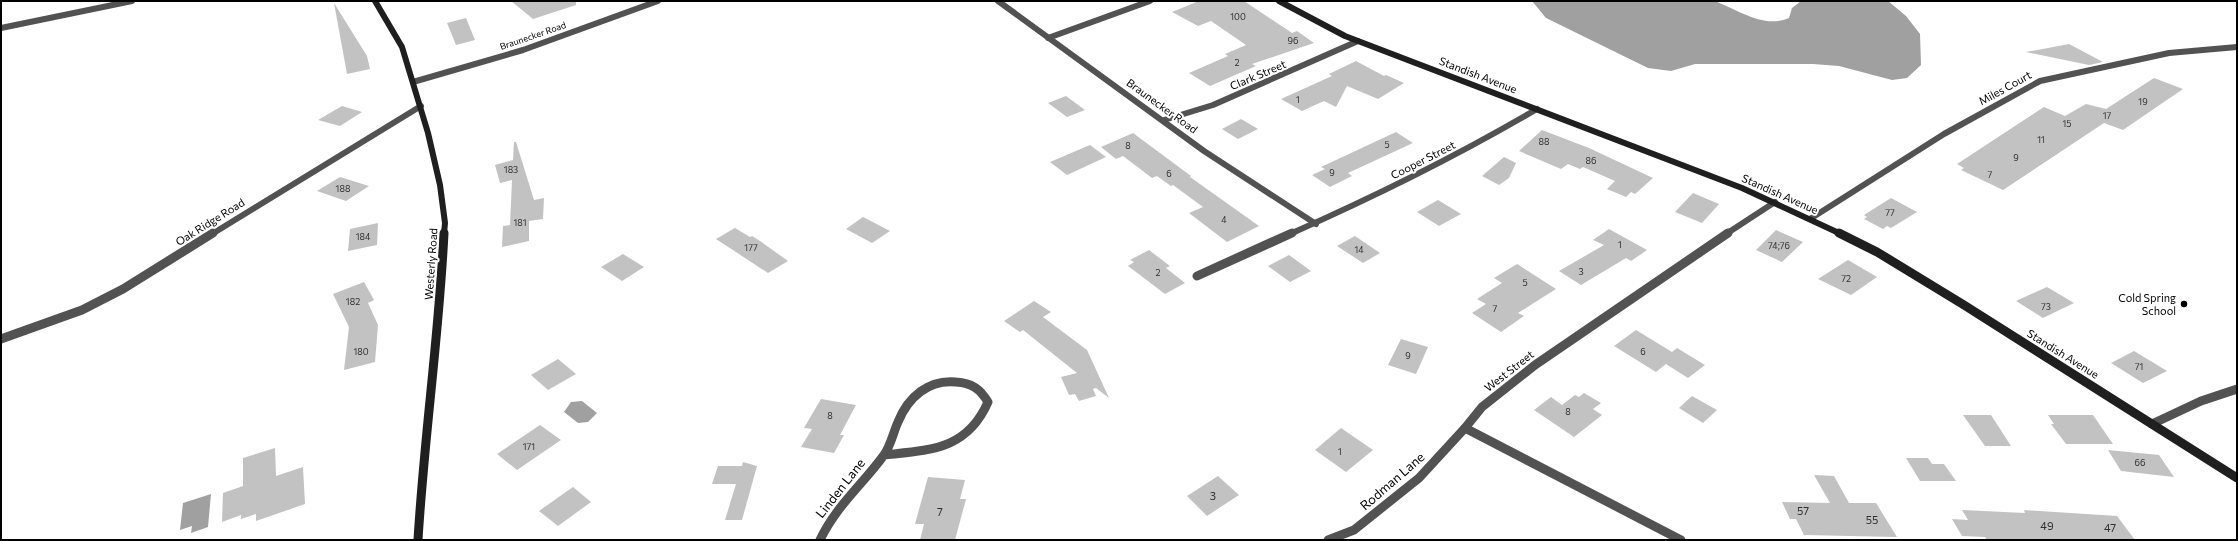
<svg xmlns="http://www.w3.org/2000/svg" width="2238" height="541" font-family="Commissioner,sans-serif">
	<rect width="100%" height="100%" fill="#fff"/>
	<!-- water -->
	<g fill="#a0a0a0">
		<path d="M1532 1H1715C1738 10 1764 29 1789 18L1792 8 1801 1H1888L1906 16 1920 34 1921 65 1907 78 1892 80 1839 66 1813 64H1695L1671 71 1648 68 1546 18Z"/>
		<polygon points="582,401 597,413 588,422 578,423 564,412 571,402"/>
		<polygon points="211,494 208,527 191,533 192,526 180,530 183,503"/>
	</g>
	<!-- building -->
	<g fill="#c2c2c2">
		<polygon points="511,1 576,1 576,5 533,19"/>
		<polygon points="1199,1 1244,1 1292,33 1297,31 1314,43 1252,64 1256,66 1210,86 1189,73 1228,56 1225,54 1246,45 1211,21 1198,26 1172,12"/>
		<polygon points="334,3 367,56 370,69 347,74"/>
		<polygon points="466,18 475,40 456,45 447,23"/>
		<polygon points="2069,44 2103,62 2089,65 2026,52"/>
		<polygon points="1356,61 1384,76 1386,75 1404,83 1378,99 1347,86 1336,107 1324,101 1302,111 1281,99 1332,76 1329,74"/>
		<polygon points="2154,78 2183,89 2123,130 2104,123 2003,190 1961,170 1964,168 1957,164 2044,107 2065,116 2086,104 2106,109"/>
		<polygon points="1066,96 1085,110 1067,117 1048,103"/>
		<polygon points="342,106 362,112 340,126 318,120"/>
		<polygon points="1241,119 1258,129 1238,139 1222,129"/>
		<polygon points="1542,130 1589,148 1653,178 1635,194 1631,192 1626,197 1607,189 1615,181 1583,167 1580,169 1568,164 1561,169 1519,151"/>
		<polygon points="1396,132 1413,143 1348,173 1352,176 1330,187 1312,175 1325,169 1321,167"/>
		<polygon points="1133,133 1191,176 1190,177 1259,226 1227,242 1189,213 1203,207 1173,185 1171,186 1157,176 1152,178 1123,156 1116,159 1101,147"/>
		<polygon points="514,142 516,142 534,200 544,198 543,219 529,221 529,241 502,247 503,226 510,225 512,180 500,183 495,165 513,160"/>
		<polygon points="1090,145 1106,157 1067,175 1050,162"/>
		<polygon points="1504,157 1516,163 1509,178 1499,185 1482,176"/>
		<polygon points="340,177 369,186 346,201 317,191"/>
		<polygon points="1693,193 1719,204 1702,223 1675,212"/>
		<polygon points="1891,198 1917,212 1891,228 1887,226 1883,229 1864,219 1867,217 1864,215"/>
		<polygon points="1438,200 1461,214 1439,226 1417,212"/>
		<polygon points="863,217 890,231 872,243 846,229"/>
		<polygon points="378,223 377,245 348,251 350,229"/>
		<polygon points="735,228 750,237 752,236 760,241 788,261 768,273 716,239"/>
		<polygon points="1609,229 1647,250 1631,261 1626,258 1581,285 1559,271 1604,245 1593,240"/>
		<polygon points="1776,230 1803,242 1782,262 1756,250"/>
		<polygon points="1355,236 1380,253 1363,263 1337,246"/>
		<polygon points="1149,250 1170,266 1166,268 1185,283 1165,294 1128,266 1134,262 1130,260"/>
		<polygon points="623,254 644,267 622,281 601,267"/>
		<polygon points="1289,255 1311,271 1290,282 1268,266"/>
		<polygon points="1848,260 1877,277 1851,295 1818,279"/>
		<polygon points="1517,264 1556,289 1518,313 1524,316 1501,332 1472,313 1486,304 1477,299 1502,283 1494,278"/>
		<polygon points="364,282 374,300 368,303 378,325 375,362 344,370 349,327 333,294"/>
		<polygon points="2047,287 2074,303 2043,318 2016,301"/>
		<polygon points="1034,301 1051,312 1043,317 1087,350 1109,398 1096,388 1093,389 1096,396 1079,401 1075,394 1069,395 1061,377 1077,373 1023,330 1020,332 1004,321"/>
		<polygon points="1636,330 1672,352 1677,348 1705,365 1688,378 1666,364 1656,372 1614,346"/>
		<polygon points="1401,339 1428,347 1416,374 1388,365"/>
		<polygon points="2134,351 2167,371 2143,383 2111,363"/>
		<polygon points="558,359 576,374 548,390 531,375"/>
		<polygon points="1584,393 1601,403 1593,409 1602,415 1574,437 1534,410 1551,397 1562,405 1575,395 1579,397"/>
		<polygon points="1692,396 1717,410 1703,423 1679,408"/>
		<polygon points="821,399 856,405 840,435 844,435 834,453 801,447 812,429 804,428"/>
		<polygon points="1963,415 1991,415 2011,446 1985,446"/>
		<polygon points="2048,415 2093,415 2113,444 2066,444 2051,424 2054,424"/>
		<polygon points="540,425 561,440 517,470 497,454"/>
		<polygon points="1341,428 1373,450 1346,472 1315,450"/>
		<polygon points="275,448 276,476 303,467 305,504 256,521 256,514 241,519 241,515 222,522 223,493 243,486 243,458"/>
		<polygon points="2108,450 2159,455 2174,477 2121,471"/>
		<polygon points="1906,458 1928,458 1932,464 1944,464 1956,481 1920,481"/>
		<polygon points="743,462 757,466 742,520 725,520 736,484 712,484 718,466 742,466"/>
		<polygon points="1814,475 1834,476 1849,503 1876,503 1897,537 1804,535 1796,519 1790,519 1782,502 1830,503"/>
		<polygon points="1218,476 1239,495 1207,516 1187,496"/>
		<polygon points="928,477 965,480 960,499 966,499 955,540 920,540 924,524 915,524"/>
		<polygon points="573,487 591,502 558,526 539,511"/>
		<polygon points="1962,510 2025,513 2024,510 2117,516 2135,540 1987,540 1985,537 1962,536 1952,519 1968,520"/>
	</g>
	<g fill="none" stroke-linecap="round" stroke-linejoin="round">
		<!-- lane -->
		<polyline stroke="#525252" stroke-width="9" points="2152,424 2201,401 2237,389"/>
		<!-- street-far1 -->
		<g stroke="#525252" stroke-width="6">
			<polyline points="998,1 1204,151 1316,224"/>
			<polyline points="1,28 132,1"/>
			<polyline points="1048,38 1150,1"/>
			<polyline points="413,82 523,50 658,1"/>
			<polyline points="1164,120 1213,105 1358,41"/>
			<polyline points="1810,219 1944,134 2040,81 2169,53 2237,47"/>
			<polyline points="212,234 421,106"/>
			<path d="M1290 234C1376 196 1455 157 1537 109"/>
			<polyline points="1726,234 1775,202"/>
		</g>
		<!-- street -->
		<g stroke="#525252" stroke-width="9">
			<polyline points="1197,276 1292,233"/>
			<polyline points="1,339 82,310 123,289 213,233"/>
			<path d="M820 540C836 506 863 484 884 455 891 445 893 433 898 422 908 397 929 379 956 382 972 383 980 389 988 402 967 450 930 450 884 455"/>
			<polyline points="1328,540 1354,530 1419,478 1465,428"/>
			<polyline points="1681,540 1465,428 1482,407 1535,365 1728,233"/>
		</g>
		<!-- secondary-far1 -->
		<g stroke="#1f1f1f" stroke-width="6">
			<polyline points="375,1 402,47 428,133 440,185 445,223 444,234"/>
			<polyline points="1279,1 1345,36 1742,188 1841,234"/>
		</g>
		<!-- secondary -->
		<g stroke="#1f1f1f" stroke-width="9">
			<polyline points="1839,233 1877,252 1964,305 2237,478"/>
			<path d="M418 540C424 438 439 336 444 233"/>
		</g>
	</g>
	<!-- markers -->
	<circle fill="#000" stroke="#fff" stroke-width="1.5" cx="2184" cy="304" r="4"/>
	<g text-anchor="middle" stroke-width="4" stroke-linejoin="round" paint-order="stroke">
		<!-- number labels -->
		<g font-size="9" fill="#303030">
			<text x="1238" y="20">100</text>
			<text x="1293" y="44">96</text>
			<text x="1237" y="66">2</text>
			<text x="1298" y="103">1</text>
			<text x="2143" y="105">19</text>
			<text x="2107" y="119">17</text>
			<text x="2067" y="127">15</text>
			<text x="2041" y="143">11</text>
			<text x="1544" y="145">88</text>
			<text x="1387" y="148">5</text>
			<text x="1128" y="149">8</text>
			<text x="2016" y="161">9</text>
			<text x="1591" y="164">86</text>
			<text x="511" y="173">183</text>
			<text x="1332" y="176">9</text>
			<text x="1169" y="177">6</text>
			<text x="1990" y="178">7</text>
			<text x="343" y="192">188</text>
			<text x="1890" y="216">77</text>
			<text x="1224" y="223">4</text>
			<text x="520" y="226">181</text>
			<text x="363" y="240">184</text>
			<text x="1620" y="248">1</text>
			<text x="1779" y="249">74;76</text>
			<text x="751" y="251">177</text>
			<text x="1359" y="253">14</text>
			<text x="1581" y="275">3</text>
			<text x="1158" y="276">2</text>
			<text x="1846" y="282">72</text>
			<text x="1525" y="286">5</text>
			<text x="353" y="305">182</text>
			<text x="2046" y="310">73</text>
			<text x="1495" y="312">7</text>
			<text x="361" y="355">180</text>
			<text x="1643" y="355">6</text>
			<text x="1408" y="359">9</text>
			<text x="2139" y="370">71</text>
			<text x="1568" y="415">8</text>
			<text x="830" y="419">8</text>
			<text x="529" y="450">171</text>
			<text x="1340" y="455">1</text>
			<text x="2140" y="466">66</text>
		</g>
		<!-- far-street labels -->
		<g font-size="9" fill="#000" stroke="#fff">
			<text transform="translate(533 36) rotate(-19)" y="3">Braunecker Road</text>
		</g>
		<!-- street labels -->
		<g font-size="11" fill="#000" stroke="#fff">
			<text transform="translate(1258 75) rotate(-23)" y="4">Clark Street</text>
			<text transform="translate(1478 75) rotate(21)" y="4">Standish Avenue</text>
			<text transform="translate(2005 88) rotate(-29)" y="4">Miles Court</text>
			<text transform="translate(1162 106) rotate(36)" y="4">Braunecker Road</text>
			<text transform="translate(1423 160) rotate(-27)" y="4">Cooper Street</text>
			<text transform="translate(1780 194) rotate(24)" y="4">Standish Avenue</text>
			<text transform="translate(210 222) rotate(-32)" y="4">Oak Ridge Road</text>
			<text transform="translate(431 264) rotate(-86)" y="4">Westerly Road</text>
			<text transform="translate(2063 354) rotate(32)" y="4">Standish Avenue</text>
			<text transform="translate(1509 371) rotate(-38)" y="4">West Street</text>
		</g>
		<!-- poi labels -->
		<g font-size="11" fill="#000" stroke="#fff" text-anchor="end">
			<text x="2176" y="302">Cold Spring<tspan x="2176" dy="13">School</tspan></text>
		</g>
		<!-- near-number labels -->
		<g font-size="11" fill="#303030">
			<text x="1213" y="500">3</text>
			<text x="1803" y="515">57</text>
			<text x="940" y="516">7</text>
			<text x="1872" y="524">55</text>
			<text x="2047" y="530">49</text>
			<text x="2110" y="532">47</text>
		</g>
		<!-- near-street labels -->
		<g font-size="13" fill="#000" stroke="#fff">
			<text transform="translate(1392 481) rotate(-41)" y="5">Rodman Lane</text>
			<text transform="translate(840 488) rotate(-52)" y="5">Linden Lane</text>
		</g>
	</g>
	<!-- border -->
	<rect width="2238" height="541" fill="none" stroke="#000000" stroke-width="4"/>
</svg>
